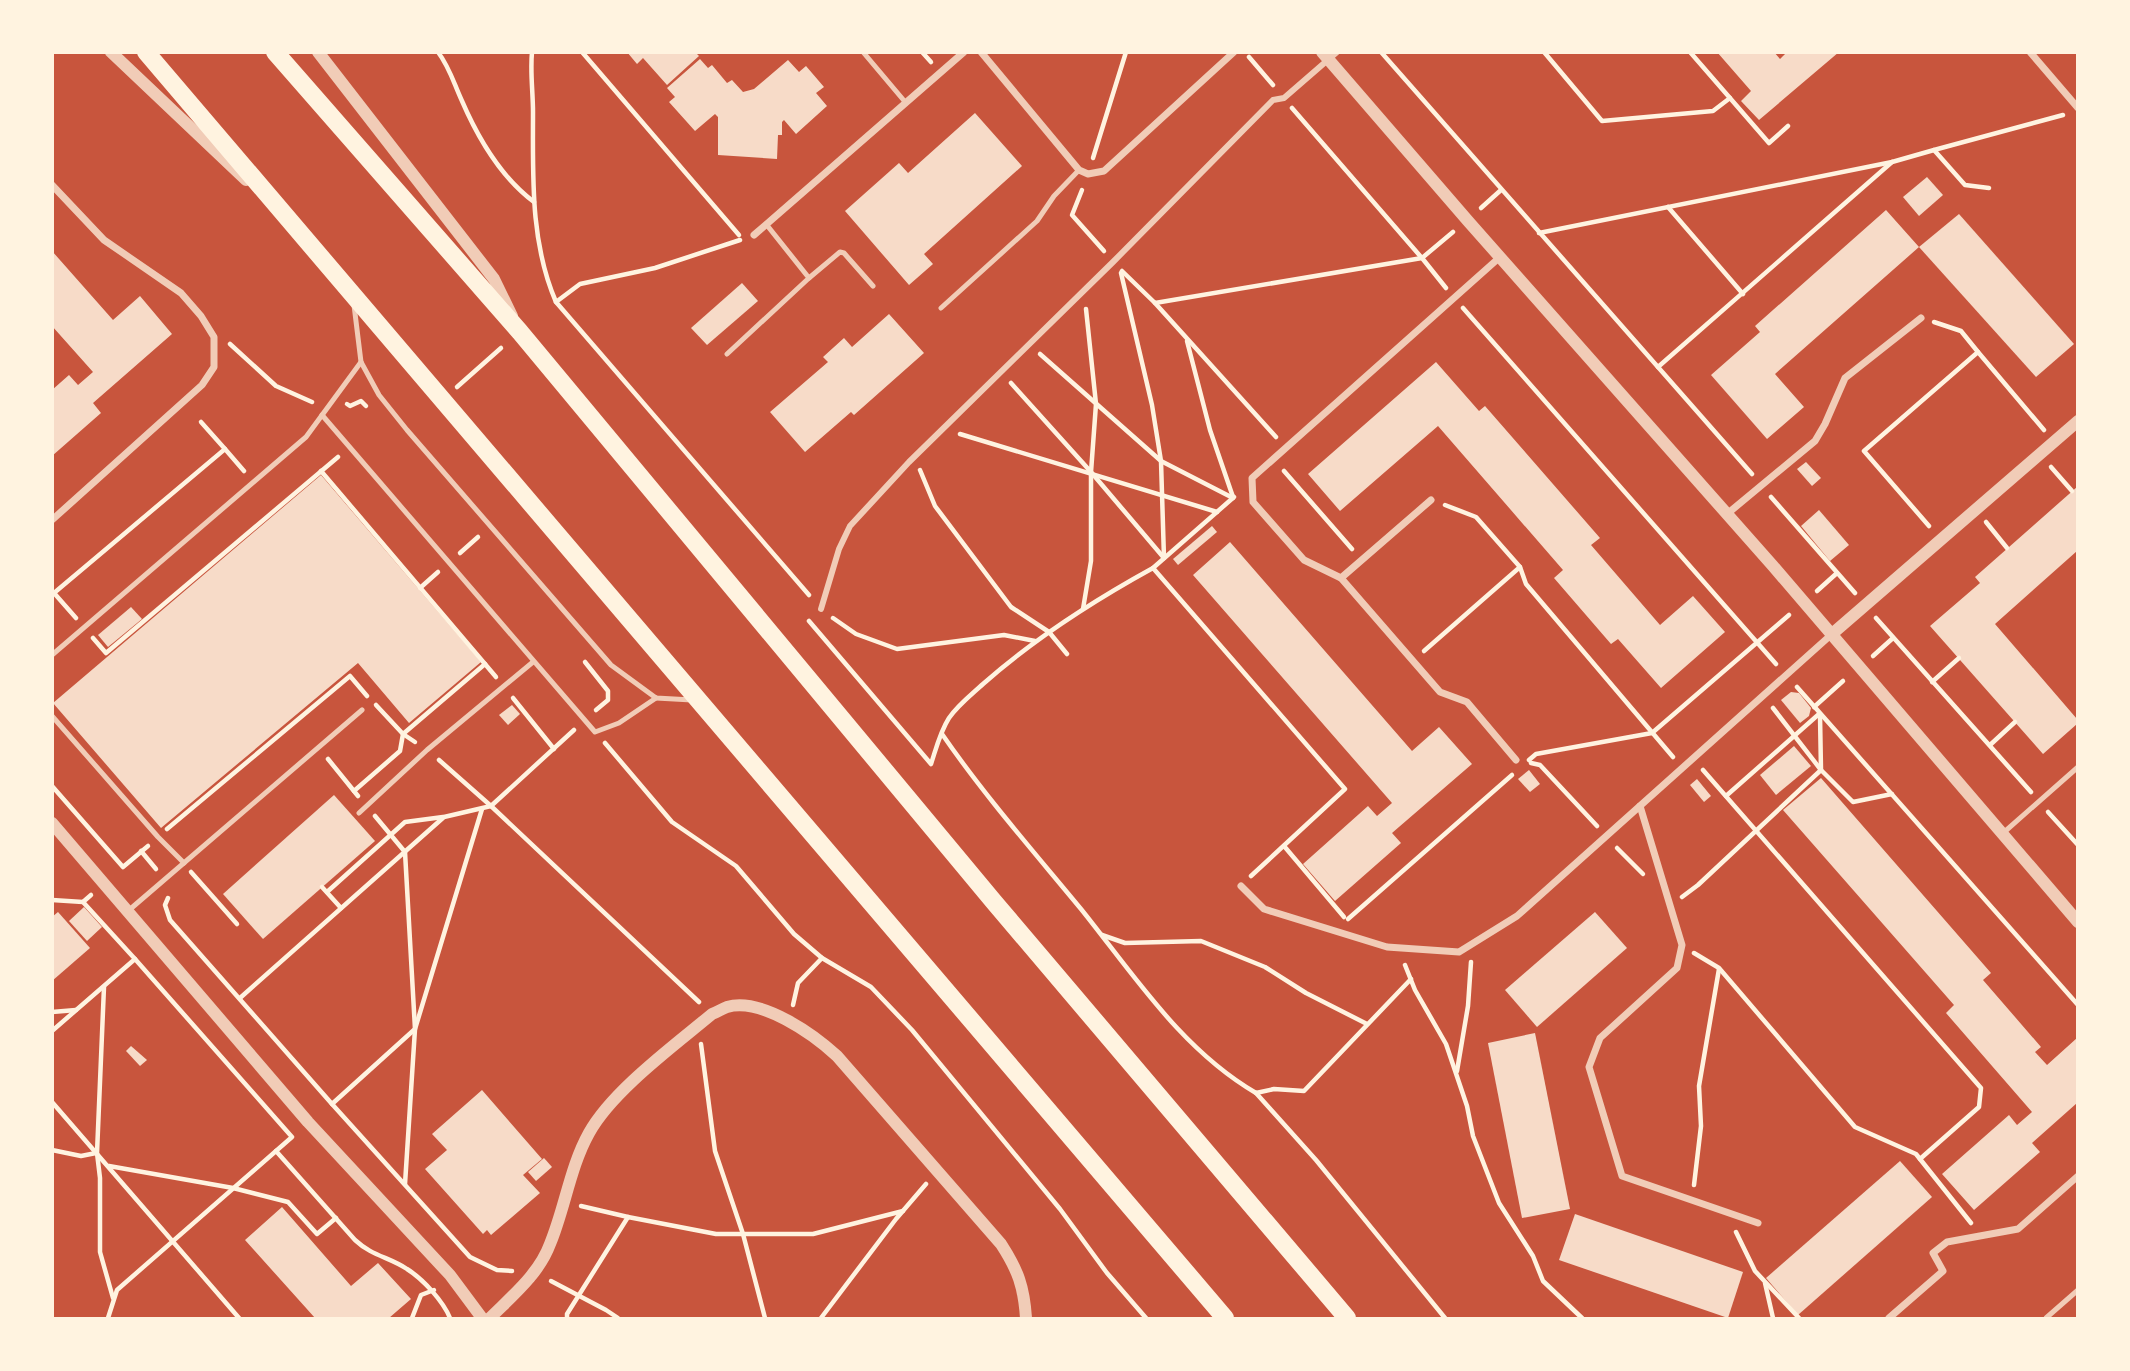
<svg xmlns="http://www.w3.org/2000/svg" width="2130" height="1371" font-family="'Exo 2',sans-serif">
	<rect width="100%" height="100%" fill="#c8553d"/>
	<!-- building -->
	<g fill="#f7dbc8">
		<polygon points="627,52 695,52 699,56 667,85 643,58 637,64"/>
		<polygon points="1717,52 1774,52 1780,59 1787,52 1839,52 1759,120 1741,101 1751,91"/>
		<polygon points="700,59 708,68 712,65 727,83 732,80 743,92 754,89 788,60 799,72 806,66 824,87 816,93 827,106 796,134 784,120 782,122 782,135 778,135 777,159 718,155 718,117 715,114 695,131 669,102 675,97 667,88"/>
		<polygon points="975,113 1022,166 924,254 933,264 909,285 845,211 899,163 908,173"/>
		<polygon points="1927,177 1943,195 1919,216 1903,197"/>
		<polygon points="1886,210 1919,247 1775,374 1804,407 1767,439 1711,375 1760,332 1755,326"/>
		<polygon points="1959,214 2074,344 2036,377 1919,247"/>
		<polygon points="52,251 113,320 140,296 172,334 93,403 101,413 52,456 52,390 69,375 78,385 93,372 52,326"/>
		<polygon points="742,283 758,301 707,345 691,328"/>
		<polygon points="889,314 924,353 854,415 851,412 805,452 770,412 828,362 823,357 844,338 852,347"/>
		<polygon points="1436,362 1479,411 1485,406 1600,538 1591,545 1660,625 1693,596 1725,632 1661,688 1618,639 1611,644 1554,578 1563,570 1438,426 1340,511 1308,474"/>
		<polygon points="1806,462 1821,478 1812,486 1797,469"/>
		<polygon points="321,475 481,662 409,723 358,663 161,828 53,703"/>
		<polygon points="2077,487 2077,551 1995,624 2077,719 2077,724 2043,754 1930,626 1980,583 1975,577"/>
		<polygon points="1819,510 1849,545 1830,561 1801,526"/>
		<polygon points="1212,526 1217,532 1178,565 1173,559"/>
		<polygon points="1230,542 1412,751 1439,727 1472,764 1392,833 1401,843 1335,901 1303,864 1368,806 1377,816 1392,803 1193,575"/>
		<polygon points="131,607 142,619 108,647 98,635"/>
		<polygon points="1791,692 1799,693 1811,708 1809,716 1800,723 1781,700"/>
		<polygon points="512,705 520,714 508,725 499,715"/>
		<polygon points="1794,746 1811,766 1776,795 1760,775"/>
		<polygon points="1529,770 1540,784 1530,792 1518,779"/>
		<polygon points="1821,778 1991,973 1983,980 2041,1047 2035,1052 2047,1065 2077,1038 2077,1103 2032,1143 2040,1152 1974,1210 1942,1174 2009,1115 2017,1125 2032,1112 1946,1013 1954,1005 1783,810"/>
		<polygon points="1697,779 1711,796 1704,802 1690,785"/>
		<polygon points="334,795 375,841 263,939 223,894"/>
		<polygon points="84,907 102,927 87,941 69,921"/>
		<polygon points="58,912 90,948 52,981 52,917"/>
		<polygon points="1595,912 1627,948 1537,1027 1505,990"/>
		<polygon points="1535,1033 1570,1209 1522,1218 1488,1043"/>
		<polygon points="131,1046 147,1060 140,1066 126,1051"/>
		<polygon points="482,1090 542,1159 523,1175 540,1193 491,1235 487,1230 483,1234 425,1169 447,1150 432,1134"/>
		<polygon points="544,1158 552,1167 536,1181 528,1172"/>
		<polygon points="1900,1161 1932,1197 1798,1315 1766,1278"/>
		<polygon points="282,1207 351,1286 378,1263 411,1299 389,1318 315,1318 245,1240"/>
		<polygon points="1575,1214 1743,1272 1728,1318 1559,1260"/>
	</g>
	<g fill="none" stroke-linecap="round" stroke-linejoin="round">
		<!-- path -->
		<g stroke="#fff3e0" stroke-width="4.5">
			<path d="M438 52C450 68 454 84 462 101 478 138 502 178 534 202"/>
			<path d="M532 52C530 72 533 92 533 112 533 176 530 242 556 302L809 595"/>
			<polyline points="582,52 739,235"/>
			<polyline points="922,52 931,62"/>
			<polyline points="1381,52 1752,474"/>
			<polyline points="1544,52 1602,121 1713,111 1730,98"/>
			<polyline points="1690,52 1769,143 1788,126"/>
			<polyline points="1249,57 1273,85"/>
			<polyline points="1292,108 1421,257"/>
			<polyline points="1934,150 2063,115"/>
			<polyline points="1093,158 1126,52"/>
			<polyline points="1082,190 1072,215 1104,251"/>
			<polyline points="1668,207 1743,294"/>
			<polyline points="1481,208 1501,190"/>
			<polyline points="1539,233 1892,162 1934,150 1965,185 1989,188"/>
			<polyline points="1122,271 1155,303 1422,258"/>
			<polyline points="1121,273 1152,405 1161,461 1164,558"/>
			<polyline points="1446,288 1422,258 1453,232"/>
			<polyline points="556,302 580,284 655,268 740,240"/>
			<polyline points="1155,303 1276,437"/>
			<polyline points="1463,308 1776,664"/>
			<polyline points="1934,322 1961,331 1978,352"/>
			<polyline points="1187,341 1210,430 1233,497"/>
			<polyline points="230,344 276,386 312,402"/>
			<polyline points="1040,354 1161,461 1233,498"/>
			<polyline points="1658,367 1892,162"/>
			<polyline points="1011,383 1091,472 1164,558"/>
			<polyline points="457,387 501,348"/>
			<polyline points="347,404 350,406 361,401 366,406"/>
			<polyline points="201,422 225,449"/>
			<polyline points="960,434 1217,512"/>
			<polyline points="2051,467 2072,491"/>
			<polyline points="920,470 935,506 1011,607 1049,632 1067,654"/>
			<polyline points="321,471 485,664 403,734 400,751 354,791"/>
			<polyline points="1284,471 1352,549"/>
			<polyline points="1771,497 1855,593"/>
			<polyline points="1445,505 1476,517 1520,567 1526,584 1673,757"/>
			<polyline points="1986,522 2007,548"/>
			<polyline points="1929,526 1864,451 1978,352 2044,430"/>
			<polyline points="460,553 478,537"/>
			<polyline points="1153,568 1234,497"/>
			<polyline points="420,588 438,572"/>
			<polyline points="1817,591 1837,573"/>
			<polyline points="1083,609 1091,561 1091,472 1096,404 1086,309"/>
			<polyline points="76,618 54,593 225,449 244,471"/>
			<polyline points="833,618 856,634 897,649 1004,635 1035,641"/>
			<polyline points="1876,618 2031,792"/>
			<path d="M809 621 931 764C936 749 940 732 949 718 958 705 971 695 983 684 1035 638 1093 601 1153 568L1345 789 1251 876"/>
			<polyline points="93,638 106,653 338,457"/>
			<polyline points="1424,651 1520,567"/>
			<polyline points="1873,656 1893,638"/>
			<polyline points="585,662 608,691 608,700 596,710"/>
			<polyline points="485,664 496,677"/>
			<polyline points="1932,682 1959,658"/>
			<polyline points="1797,687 2078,1005"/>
			<polyline points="513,698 554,749"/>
			<polyline points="376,705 403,734 415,742"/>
			<polyline points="1814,707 1843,681"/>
			<polyline points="1773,708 1821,770 1853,802 1892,794"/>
			<path d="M942 734C984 795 1034 852 1081 909 1134 975 1182 1050 1256 1093L1274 1089 1304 1091 1411 979"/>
			<polyline points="605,743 672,822 736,866 794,934 822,958 871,987 912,1030 1060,1209 1107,1273 1146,1318"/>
			<polyline points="1990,745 2015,722"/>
			<polyline points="328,759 358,796"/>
			<polyline points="439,760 491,806 699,1002"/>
			<polyline points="1529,760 1536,754 1652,733 1789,615"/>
			<polyline points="1531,763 1540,765 1597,826"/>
			<polyline points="1703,770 1981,1088 1979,1107 1920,1159"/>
			<polyline points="52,786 123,867 148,846"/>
			<polyline points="1726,796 1819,714"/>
			<polyline points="2048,812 2078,845"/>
			<polyline points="375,816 405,852 415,1029 405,1184"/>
			<polyline points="167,829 350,676 367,696"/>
			<polyline points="1284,846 1344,917"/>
			<polyline points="1617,848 1643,874"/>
			<polyline points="141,851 156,869"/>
			<polyline points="191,872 237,924"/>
			<polyline points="322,887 341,908"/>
			<polyline points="327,892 405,822 443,817"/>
			<polyline points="1682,897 1698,885 1821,770 1820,715"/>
			<polyline points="168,898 165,905 170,920 332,1104 470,1257 497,1270 512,1271"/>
			<polyline points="52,900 83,902 91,895"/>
			<polyline points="1348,919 1512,775"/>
			<polyline points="1102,935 1125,943 1201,941 1265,967 1306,993 1367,1024"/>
			<polyline points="1694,953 1719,968 1855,1127 1916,1154 1971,1223"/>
			<polyline points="1405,965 1415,990 1446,1044 1467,1106 1473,1136 1499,1203 1533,1256 1543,1281 1582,1318"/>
			<polyline points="104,987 97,1153 100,1178 100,1252 113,1298"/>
			<polyline points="240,998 444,817 491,806 574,730"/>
			<polyline points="793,1005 798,983 822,958"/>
			<polyline points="52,1012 76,1010"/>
			<polyline points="52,1031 135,959 83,902"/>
			<polyline points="701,1044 715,1151 743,1234 765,1318"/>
			<polyline points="1457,1071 1468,1006 1471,962"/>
			<polyline points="1256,1093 1316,1160 1445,1318"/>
			<polyline points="52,1102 239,1318"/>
			<polyline points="332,1104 415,1029 482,809"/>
			<polyline points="52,1150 81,1156 96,1153"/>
			<path d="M276 1151 355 1240C372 1256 389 1257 407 1269 423 1279 443 1301 450 1318"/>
			<polyline points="109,1166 233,1188 288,1202 317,1234 336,1218"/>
			<polyline points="1694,1185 1701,1126 1699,1086 1719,969"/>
			<polyline points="581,1206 628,1217"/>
			<polyline points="1736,1232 1755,1271 1799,1318"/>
			<polyline points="551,1281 606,1310 618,1318"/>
			<polyline points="1765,1283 1773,1318"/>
			<polyline points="108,1318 117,1290 292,1137 135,959"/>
			<polyline points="412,1318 421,1295 434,1290"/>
			<polyline points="567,1318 567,1314 628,1217 716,1234 813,1234 903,1211"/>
			<polyline points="821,1318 896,1219 926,1184"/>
		</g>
		<!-- service -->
		<g stroke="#f1ccb7" stroke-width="5">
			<polyline points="863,52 906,103"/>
			<polyline points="809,278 840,252 844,253 873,286"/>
			<polyline points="354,305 361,362 379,395 407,430 611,665 656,698 692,700"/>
			<polyline points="941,308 1037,221 1054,196 1079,170"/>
			<polyline points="727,354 809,278 766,224"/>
			<polyline points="322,415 595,732 619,723 656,698"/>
			<polyline points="52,655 306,437 361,362"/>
			<polyline points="52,716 158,837 184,863"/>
			<polyline points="359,813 427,750 533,662"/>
			<polyline points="2002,834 2078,767"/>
			<polyline points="128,911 362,710"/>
			<polyline points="2046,1318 2078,1290"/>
		</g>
		<!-- pedestrian -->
		<polyline stroke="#f1ccb7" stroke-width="6" points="821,609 839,549 850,526 909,462 1113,262 1273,100 1284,98 1337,52"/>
		<!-- minor -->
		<g stroke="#f1ccb7" stroke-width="7">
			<polyline points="981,52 1079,170 1088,174 1104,171 1234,52"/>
			<polyline points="2030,52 2078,108"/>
			<polyline points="52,185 104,240 181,293 201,316 214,337 214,367 202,385 52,520"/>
			<polyline points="754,235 964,52"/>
			<polyline points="1500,257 1252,478 1253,502 1304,560 1341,578 1440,692 1467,702 1516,760"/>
			<polyline points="1727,514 1815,441 1825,424 1845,378 1921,318"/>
			<polyline points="1341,578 1431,500"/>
			<polyline points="1640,806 1682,945 1677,968 1600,1038 1589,1067 1622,1176 1758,1223"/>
			<polyline points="1241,886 1264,909 1387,947 1459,952 1517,916 1832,634"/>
			<polyline points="1889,1318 1943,1271 1933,1253 1947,1242 2018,1229 2078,1176"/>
		</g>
		<!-- tertiary -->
		<g stroke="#f1ccb7" stroke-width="12">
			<polyline points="111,52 246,180"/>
			<polyline points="318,52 494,279 512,316"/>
			<polyline points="1322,52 1468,221 1773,566 2078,922"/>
			<polyline points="1832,634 2078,421"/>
			<polyline points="52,823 308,1122 450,1275 482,1318"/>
			<path d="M490 1318C512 1296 539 1274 550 1244 565 1208 570 1167 589 1133 612 1091 675 1045 712 1014 717 1012 722 1009 727 1007 761 997 813 1034 837 1056L1001 1244C1018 1270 1024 1287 1026 1318"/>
		</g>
		<!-- primary -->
		<g stroke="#fff3e0" stroke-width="18">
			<polyline points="146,52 1225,1318"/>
			<polyline points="275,52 520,332 994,902 1347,1318"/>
		</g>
	</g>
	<!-- border -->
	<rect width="2130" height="1371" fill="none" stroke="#fff3e0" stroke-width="108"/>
</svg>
